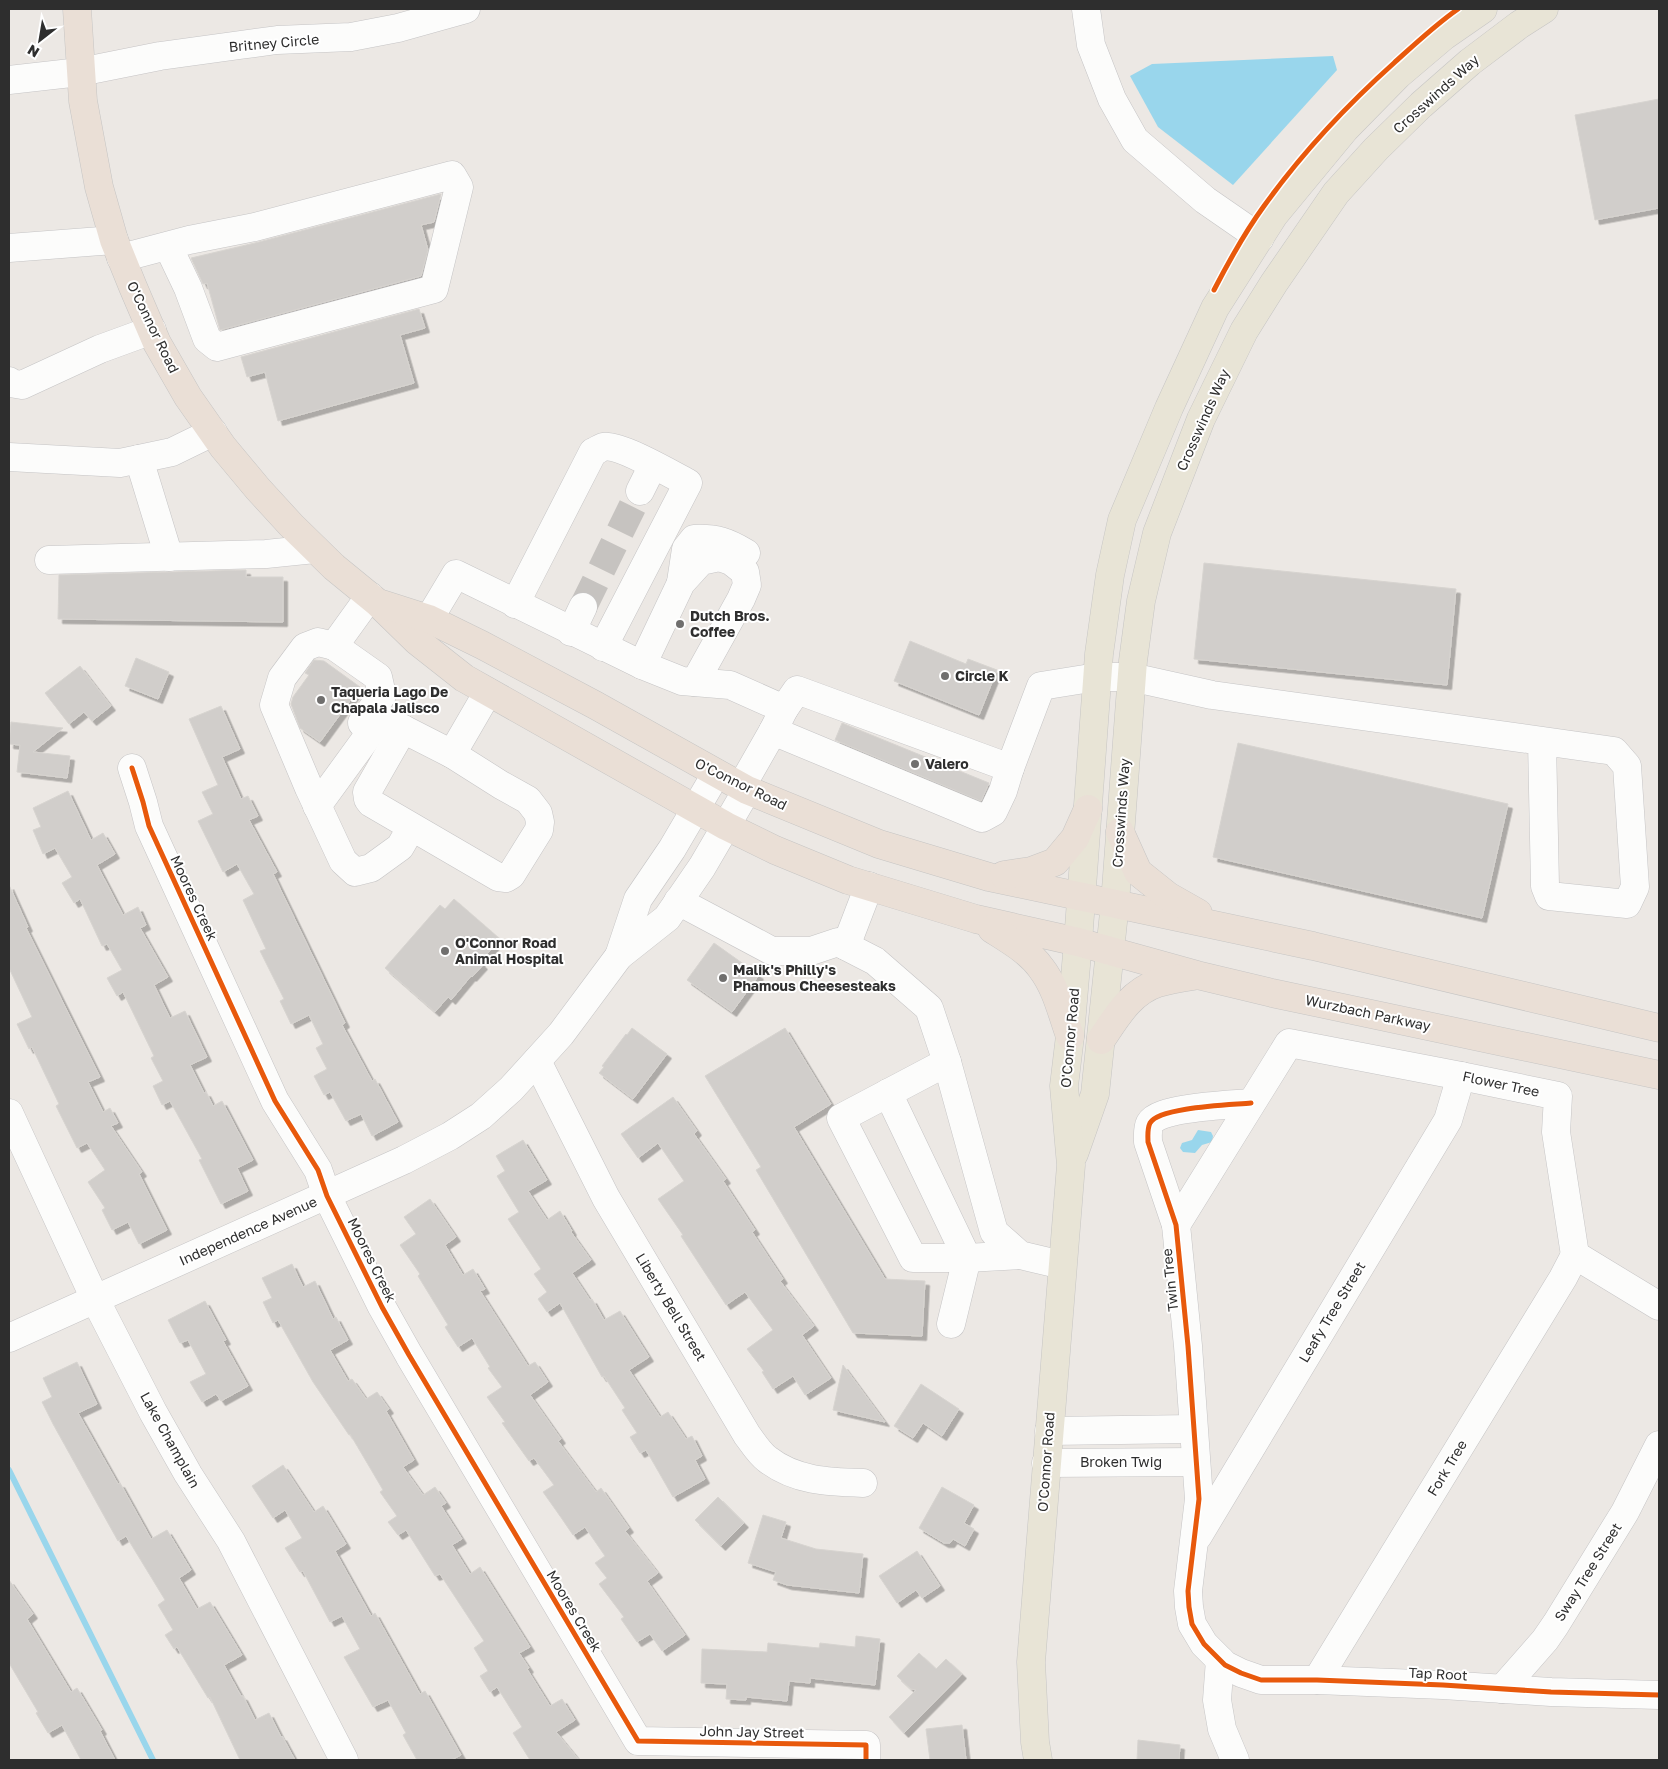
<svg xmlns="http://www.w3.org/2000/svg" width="1668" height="1769" font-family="'Golos Text',sans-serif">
	<defs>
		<filter id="shadow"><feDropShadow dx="4.5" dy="4.5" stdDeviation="0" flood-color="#0004"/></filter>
	</defs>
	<rect width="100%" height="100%" fill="#ece8e4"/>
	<!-- water -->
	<g fill="#99d6ec">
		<polygon points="1333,56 1337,70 1233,185 1158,127 1130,76 1152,64"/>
		<polygon points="1198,1130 1211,1132 1213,1136 1212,1142 1202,1145 1195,1153 1183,1152 1180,1148 1182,1143 1192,1140"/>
	</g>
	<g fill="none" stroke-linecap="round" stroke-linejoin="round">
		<!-- stream -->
		<polyline stroke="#99d6ec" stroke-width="6" points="9,1470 153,1760"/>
	</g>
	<!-- building -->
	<g fill="#d1cecb" stroke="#d7d4d0" filter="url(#shadow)">
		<polygon points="1659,99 1659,208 1595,220 1575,115"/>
		<polygon points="441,194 434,222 421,225 428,250 421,276 220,330 207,283 203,284 191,258 259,242"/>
		<polygon points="419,309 425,328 400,335 414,383 278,421 265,372 247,377 241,357"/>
		<polygon points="1204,563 1456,589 1447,685 1194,659"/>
		<polygon points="246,570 246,577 283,577 283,622 58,619 59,575"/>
		<polygon points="910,641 966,664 968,659 997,670 979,715 894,681"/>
		<polygon points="136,658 169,672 158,699 125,686"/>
		<polygon points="314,660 324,661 360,687 320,742 300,728 291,704 293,697 309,675 305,673"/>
		<polygon points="80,666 111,706 92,721 84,712 69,724 45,693"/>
		<polygon points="221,706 240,749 222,757 241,799 248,796 258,816 249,820 277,872 273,874 345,1023 342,1025 372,1081 375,1079 398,1122 372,1136 361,1114 346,1121 330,1092 324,1095 314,1076 327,1069 316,1048 323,1044 309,1015 291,1024 280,1001 284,999 260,951 266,949 243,900 254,894 237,864 223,872 198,821 213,814 202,792 218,785 189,719"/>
		<polygon points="11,722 63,728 33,752 70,756 67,778 17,772 20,745 9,744"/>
		<polygon points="842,723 989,783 981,801 835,740"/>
		<polygon points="1238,743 1508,804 1482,918 1213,857"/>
		<polygon points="68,791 91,840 103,833 115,854 97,865 123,915 138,907 146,925 140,928 168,977 154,985 170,1018 185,1011 207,1057 190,1065 204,1093 206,1092 213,1106 222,1101 253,1160 237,1168 248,1191 221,1204 199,1160 202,1159 170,1101 162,1105 153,1086 163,1081 151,1058 154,1056 123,992 117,996 107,978 122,970 107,944 102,946 80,899 74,903 62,883 72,877 55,848 43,854 33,830 41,827 33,808"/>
		<polygon points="9,885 28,927 26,928 100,1077 88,1082 103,1112 110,1108 118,1123 111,1126 142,1172 139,1174 167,1230 139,1244 128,1222 112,1230 102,1210 105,1208 88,1182 105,1170 87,1143 77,1148 56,1106 59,1104 32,1047 29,1049 17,1024 32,1017 9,968"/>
		<polygon points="454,899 500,939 480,962 483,965 472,977 471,976 451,1000 448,997 435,1012 385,968 440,905 445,909"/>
		<polygon points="714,943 759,975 732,1012 687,980"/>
		<polygon points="632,1028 667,1054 633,1099 599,1073 604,1067 602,1066 626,1034 627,1035"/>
		<polygon points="785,1028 831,1104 794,1127 885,1279 925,1281 922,1336 853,1333 756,1170 761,1167 705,1076"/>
		<polygon points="673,1097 697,1131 694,1134 726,1179 723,1181 755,1230 752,1232 783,1279 780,1281 814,1326 802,1335 831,1378 805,1395 793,1376 773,1389 762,1372 764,1371 747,1349 773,1330 745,1292 726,1305 681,1236 683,1235 658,1199 684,1181 658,1143 638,1158 621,1134"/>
		<polygon points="523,1140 547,1180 528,1191 547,1220 560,1211 572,1231 571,1232 591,1260 572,1273 590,1300 592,1299 604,1320 620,1311 649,1357 629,1370 660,1417 668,1412 686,1439 692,1436 702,1456 695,1460 705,1479 673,1497 646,1450 640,1453 630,1437 637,1433 622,1410 625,1408 604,1376 602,1377 560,1303 547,1312 538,1299 547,1292 534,1274 541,1269 508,1219 519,1212 497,1176 505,1171 496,1156"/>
		<polygon points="430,1199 456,1237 445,1245 463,1275 473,1269 485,1289 480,1291 528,1366 535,1362 548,1382 530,1395 561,1439 558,1441 596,1492 601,1488 629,1528 625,1531 658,1573 647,1581 685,1635 662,1651 650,1634 637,1642 621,1619 624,1617 599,1584 607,1578 595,1563 605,1556 585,1527 573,1535 560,1516 543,1492 554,1485 534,1458 529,1461 502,1423 505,1422 487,1397 502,1387 488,1368 490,1367 472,1338 458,1347 445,1327 448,1325 418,1276 420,1274 400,1245 416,1234 404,1217"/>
		<polygon points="292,1264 303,1287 315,1281 333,1319 336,1317 348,1340 330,1350 348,1381 352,1379 366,1399 377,1392 389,1409 386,1411 414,1460 403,1467 423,1495 435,1487 446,1503 441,1506 462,1539 452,1545 470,1574 480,1567 530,1647 519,1653 529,1668 527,1669 550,1706 562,1699 575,1720 556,1732 579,1760 530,1760 513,1733 522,1727 497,1687 490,1692 480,1676 488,1671 474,1648 484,1641 440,1574 435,1576 406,1530 398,1535 388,1522 397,1516 380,1492 383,1490 350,1434 349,1435 313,1382 278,1320 273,1323 263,1302 272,1298 262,1278"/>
		<polygon points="205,1301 226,1340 223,1341 248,1386 221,1401 216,1394 202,1402 190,1382 206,1374 188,1340 180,1343 168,1320"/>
		<polygon points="77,1362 97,1404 78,1413 118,1484 120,1483 151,1539 167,1530 191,1570 179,1578 197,1609 210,1602 242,1655 224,1665 241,1696 243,1696 255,1720 269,1713 281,1737 282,1736 295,1760 240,1760 210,1697 208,1698 177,1647 174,1649 165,1635 173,1630 158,1605 165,1600 126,1536 118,1541 53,1424 42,1402 52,1397 43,1378"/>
		<polygon points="843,1365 885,1422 833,1410"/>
		<polygon points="921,1384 959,1409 942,1436 923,1423 913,1438 894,1426"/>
		<polygon points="283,1465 314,1512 323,1506 346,1544 335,1551 371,1616 375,1613 420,1694 425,1691 461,1755 451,1760 417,1760 403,1735 406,1733 388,1700 373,1707 344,1657 360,1649 342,1616 330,1622 303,1571 300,1572 285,1548 302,1538 285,1510 273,1518 252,1486"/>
		<polygon points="942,1487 974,1505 964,1523 974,1529 965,1546 953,1539 950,1543 944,1543 919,1528"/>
		<polygon points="718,1497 744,1523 721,1546 695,1520"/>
		<polygon points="763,1515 786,1522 781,1538 816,1549 863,1554 859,1593 787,1585 773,1580 776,1572 748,1563"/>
		<polygon points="917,1551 940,1586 922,1598 916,1590 897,1603 879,1576"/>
		<polygon points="9,1580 33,1614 27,1619 71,1692 77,1688 102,1730 100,1731 115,1760 81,1760 62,1725 48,1733 36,1713 38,1712 9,1663"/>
		<polygon points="856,1636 880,1639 875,1685 810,1678 810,1683 789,1681 787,1701 746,1697 746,1700 726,1699 727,1684 701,1683 702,1649 767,1652 768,1643 819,1648 820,1643 855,1647"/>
		<polygon points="919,1653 936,1669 946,1659 962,1674 904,1733 889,1717 916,1690 911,1689 897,1676"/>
		<polygon points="962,1725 966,1760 930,1760 926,1729"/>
		<polygon points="1138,1740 1180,1745 1179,1760 1137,1760"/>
	</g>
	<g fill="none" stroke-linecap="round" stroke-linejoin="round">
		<!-- minor-tunnel -->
		<polyline stroke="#c6c3c0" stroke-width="28" stroke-dasharray="28 14" stroke-linecap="butt" points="583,607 640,491"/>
		<defs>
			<g id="minor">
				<polyline points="1086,9 1091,45 1112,99 1135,140 1205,200 1260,238"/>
				<polyline points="9,80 80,72 160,56 240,45 277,40 351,37 398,28 466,9"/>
				<polyline points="9,248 114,240"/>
				<polyline points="121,258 189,240 255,227 452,175 459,187 434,289 217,347 207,339 188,288 168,246"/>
				<polyline points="9,381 10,383 22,385 100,349 152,330"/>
				<polyline points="9,457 120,463 172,452 213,432"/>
				<polyline points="139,459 169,557"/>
				<polyline points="640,491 653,465"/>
				<polyline points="49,560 266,554 315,549"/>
				<path d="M681 582 686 549 694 539C717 538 727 542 746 553"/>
				<polyline points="370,596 334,646 318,642 305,647 282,678 274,705 309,788 343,861 355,872 371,868 400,847 411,828"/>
				<path d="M515 604 593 452C596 451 600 448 603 447 618 443 673 475 688 483L603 647"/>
				<polyline points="429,619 456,574 642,665 682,681 730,685 784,709"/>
				<polyline points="571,632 583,607"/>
				<polyline points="334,646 378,677 382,695 362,723"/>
				<polyline points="642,665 681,583 701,561 719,557 731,561 745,572 747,585 741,599 695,682"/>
				<polygon points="403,729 452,754 501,785 528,800 538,813 540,822 539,830 511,875 506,878 498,877 371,803 368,799 367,792"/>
				<polyline points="773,731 982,818 993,812 1003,791 1010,768"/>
				<polyline points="452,754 488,692"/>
				<polyline points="132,768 143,802 149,826 275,1101 318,1170 327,1196 382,1307 409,1355 638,1741 866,1745 866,1760"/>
				<polyline points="741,787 773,731 784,709 797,690 1010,768 1041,686 1097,677 1131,677 1212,695 1614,751 1627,766 1635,887 1627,904 1549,896 1545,886 1542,741"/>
				<polyline points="317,806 376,725 389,721 403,729"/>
				<polyline points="678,901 772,951 811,951 838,942 875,961 929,1008 947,1062 994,1232 1020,1255 1062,1265"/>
				<polyline points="846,946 869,886"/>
				<polyline points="619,956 638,899 672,849 716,774"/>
				<path d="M537 1061 606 1198 747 1435C753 1443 759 1453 767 1459 795 1481 828 1482 863 1483"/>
				<polyline points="947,1062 841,1118 913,1258 967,1258 951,1324"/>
				<polyline points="888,1093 967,1258 1020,1255"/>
				<path d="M1251 1103C1231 1105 1159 1107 1150 1123 1147 1129 1148 1136 1148 1142L1176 1225 1188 1346 1199 1499 1188 1591 1189 1607 1192 1624 1204 1644 1225 1665 1241 1673 1261 1680H1317L1443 1685 1551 1692 1659 1695"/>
				<polyline points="9,1113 95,1299 153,1412 188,1474 231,1541 344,1760"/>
				<polyline points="1176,1225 1289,1043 1461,1076 1558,1096 1556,1132 1575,1255"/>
				<polyline points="1575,1255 1659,1306"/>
				<polyline points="9,1338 404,1160 450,1136 481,1116 511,1089 561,1034 619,956 667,918 702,867 747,790"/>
				<polyline points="1049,1431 1193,1429"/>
				<polyline points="1046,1463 1196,1462"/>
				<polyline points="1198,1536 1448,1120 1461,1076"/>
				<polyline points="1220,1660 1217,1700 1222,1729 1235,1760"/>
				<polyline points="1317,1680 1563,1278 1575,1255"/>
				<polyline points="1502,1689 1545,1640 1556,1624 1625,1512 1659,1445"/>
			</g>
			<g id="major">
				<polyline points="1074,1154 1095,1094 1115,903 1133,661 1141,601 1157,533 1201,419 1244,331 1274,283 1336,193 1376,149 1421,105 1470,62 1519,25 1544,9"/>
				<polyline points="1038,1760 1035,1742 1031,1662 1071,1165 1064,1086 1070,1036 1078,942 1099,654 1110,575 1122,520 1169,408 1215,308 1274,215 1345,129 1398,75 1444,36 1483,9"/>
			</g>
			<g id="highway">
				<polyline points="77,9 83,101 99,187 114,240 133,287 157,343 188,397 223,447 258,489 291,525 334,567 378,603 417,641 464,678 726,826 775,850 848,880 976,919 1078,942 1197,975 1272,993 1659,1075"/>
				<polyline points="382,604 429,619 482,645 595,705 747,790 879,844 989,877 1313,946 1659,1028"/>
				<polyline points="1120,832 1138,872 1168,896 1198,913"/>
				<polyline points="1004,875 1031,871 1055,862 1075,838 1088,809"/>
				<path d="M992 929C1009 940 1029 951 1041 968 1056 987 1062 1014 1070 1036"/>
				<path d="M1101 1040C1116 1018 1130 992 1158 983 1169 980 1181 978 1193 976"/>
			</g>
		</defs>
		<!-- minor casing -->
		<use href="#minor" stroke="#c5c4c5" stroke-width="29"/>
		<!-- major casing -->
		<use href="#major" stroke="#c6c5c4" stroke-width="29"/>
		<!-- highway casing -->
		<use href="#highway" stroke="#c6c5c4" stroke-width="29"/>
		<!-- minor -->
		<use href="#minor" stroke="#fcfcfb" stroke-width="28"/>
		<!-- major -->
		<use href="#major" stroke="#e8e4d6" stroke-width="28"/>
		<!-- highway -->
		<use href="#highway" stroke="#eadfd6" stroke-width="28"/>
		<defs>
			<g id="cycleway">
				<path d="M1214 290C1229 261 1245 232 1264 206 1302 153 1346 106 1394 63 1415 44 1435 25 1458 9"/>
				<polyline points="132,768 143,802 149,826 275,1101 318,1170 327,1196 382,1307 409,1355 638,1741 866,1745 866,1760"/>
				<path d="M1251 1103C1231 1105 1159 1107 1150 1123 1147 1129 1148 1136 1148 1142L1176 1225 1188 1346 1199 1499 1188 1591 1189 1607 1192 1624 1204 1644 1225 1665 1241 1673 1261 1680H1317L1443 1685 1551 1692 1659 1695"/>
			</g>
		</defs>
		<!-- cycleway casing -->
		<use href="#cycleway" stroke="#fff" stroke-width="8"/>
		<!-- cycleway -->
		<use href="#cycleway" stroke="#e8590c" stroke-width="5"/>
	</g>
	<!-- markers -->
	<g fill="#706f6e" stroke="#fff" stroke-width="2">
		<circle cx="680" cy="624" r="5"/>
		<circle cx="945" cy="676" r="5"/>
		<circle cx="321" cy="700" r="5"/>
		<circle cx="915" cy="764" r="5"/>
		<circle cx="445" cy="951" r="5"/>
		<circle cx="723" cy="978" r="5"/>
	</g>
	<g text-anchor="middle" stroke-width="4" stroke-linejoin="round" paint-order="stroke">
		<!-- street labels -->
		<g font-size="14" fill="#2e2e2e" stroke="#fff">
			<text transform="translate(274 43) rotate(-5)" y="5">Britney Circle</text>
			<text transform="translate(1436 94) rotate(-42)" y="5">Crosswinds Way</text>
			<text transform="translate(153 327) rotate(64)" y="5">O'Connor Road</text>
			<text transform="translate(1203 420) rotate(-66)" y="5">Crosswinds Way</text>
			<text transform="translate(741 784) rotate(26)" y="5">O'Connor Road</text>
			<text transform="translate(1121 813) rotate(-86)" y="5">Crosswinds Way</text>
			<text transform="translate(194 898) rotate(65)" y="5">Moores Creek</text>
			<text transform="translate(1368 1013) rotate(12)" y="5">Wurzbach Parkway</text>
			<text transform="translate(1070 1038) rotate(-85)" y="5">O'Connor Road</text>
			<text transform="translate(1501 1084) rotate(12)" y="5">Flower Tree</text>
			<text transform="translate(248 1231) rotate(-24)" y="5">Independence Avenue</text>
			<text transform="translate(372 1260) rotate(64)" y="5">Moores Creek</text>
			<text transform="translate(1170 1280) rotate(-96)" y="5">Twin Tree</text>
			<text transform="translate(671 1307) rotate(59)" y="5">Liberty Bell Street</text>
			<text transform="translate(1332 1312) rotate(-59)" y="5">Leafy Tree Street</text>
			<text transform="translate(170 1440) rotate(61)" y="5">Lake Champlain</text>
			<text transform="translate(1046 1462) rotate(-86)" y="5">O'Connor Road</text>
			<text x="1121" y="1467">Broken Twig</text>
			<text transform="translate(1447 1468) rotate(-59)" y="5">Fork Tree</text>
			<text transform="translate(1588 1572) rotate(-58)" y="5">Sway Tree Street</text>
			<text transform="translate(574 1611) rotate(59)" y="5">Moores Creek</text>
			<text transform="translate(1438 1674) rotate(3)" y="5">Tap Root</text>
			<text transform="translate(752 1732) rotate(1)" y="5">John Jay Street</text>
		</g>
		<!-- poi labels -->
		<g font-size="14" font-weight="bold" fill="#2e2e2e" stroke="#fff" text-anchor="start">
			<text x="690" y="621">Dutch Bros.<tspan x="690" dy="16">Coffee</tspan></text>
			<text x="955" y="681">Circle K</text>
			<text x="331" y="697">Taqueria Lago De<tspan x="331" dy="16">Chapala Jalisco</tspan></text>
			<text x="925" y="769">Valero</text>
			<text x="455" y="948">O'Connor Road<tspan x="455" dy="16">Animal Hospital</tspan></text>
			<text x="733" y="975">Malik's Philly's<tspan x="733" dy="16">Phamous Cheesesteaks</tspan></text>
		</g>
	</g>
	<!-- border -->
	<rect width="1668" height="1769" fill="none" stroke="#2e2e2e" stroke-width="20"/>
	<!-- north arrow -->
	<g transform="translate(40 40) rotate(211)" stroke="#ffffff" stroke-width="4" paint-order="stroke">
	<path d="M0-4L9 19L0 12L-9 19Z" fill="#2e2e2e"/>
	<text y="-8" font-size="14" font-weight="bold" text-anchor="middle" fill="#2e2e2e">N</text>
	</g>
</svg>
